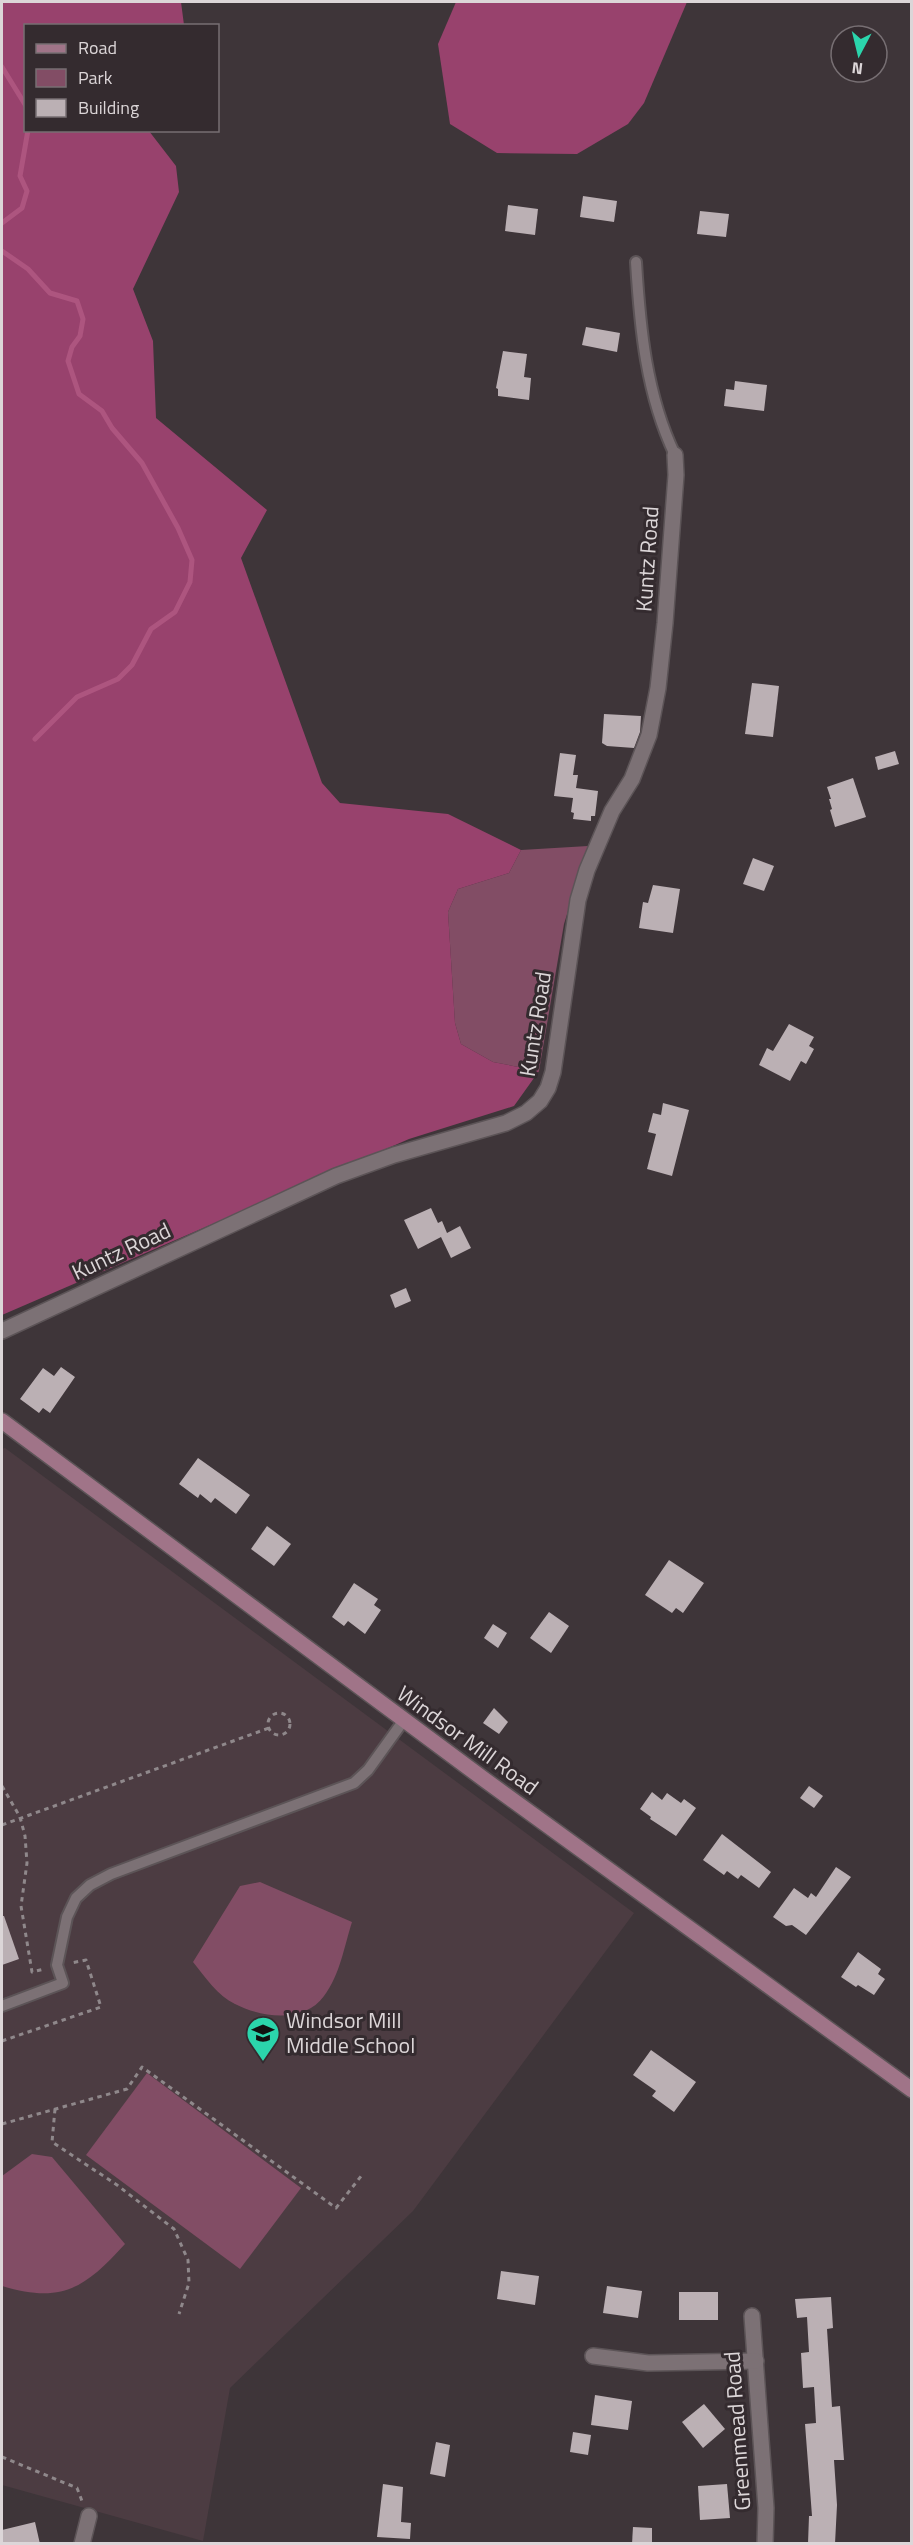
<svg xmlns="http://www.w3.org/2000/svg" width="913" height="2545" font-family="'Titillium Web',sans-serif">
	<rect width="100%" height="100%" fill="#3e3539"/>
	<!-- built -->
	<polygon fill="#4c3c42" points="5,1448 634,1913 413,2211 230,2388 203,2541 2,2485 2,1449"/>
	<!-- green -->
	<g fill="#824d65">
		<polygon points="588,846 564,924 539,1071 493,1062 461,1044 455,1023 448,912 458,889 509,873 521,850"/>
		<path d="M260 1882 352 1922C344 1947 340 1975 324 1996 305 2023 262 2018 235 2004 218 1996 205 1977 193 1962L240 1886Z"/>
		<polygon points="147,2073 301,2188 240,2269 86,2155"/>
		<path d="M32 2154 52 2157 125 2244C85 2288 62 2304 2 2286V2176Z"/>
	</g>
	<!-- forest -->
	<g fill="#98426d">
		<polygon points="2,2 181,2 184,25 26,26 26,130 149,131 176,166 179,192 133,289 153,341 156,418 267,510 241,558 322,783 340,803 448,814 521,850 509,873 458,889 448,912 455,1023 461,1044 493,1062 539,1071 514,1106 409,1139 2,1315"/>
		<polygon points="456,2 687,2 644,103 628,124 577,154 497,153 450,124 438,44"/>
	</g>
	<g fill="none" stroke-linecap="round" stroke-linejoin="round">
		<!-- stream -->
		<g stroke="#ad557f" stroke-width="5">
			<polyline points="2,67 26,106"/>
			<polyline points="2,223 22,208 27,191 20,176 28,130"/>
			<polyline points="2,251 28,269 50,293 77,301 83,319 80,336 72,347 68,361 79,394 102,411 112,428 142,463 178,528 192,560 190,582 175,612 151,629 132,665 118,679 77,697 35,739"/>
		</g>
	</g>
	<!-- building -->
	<g fill="#bbb0b4">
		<polygon points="583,196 617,201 614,222 580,217"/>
		<polygon points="508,205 538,209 535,235 505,231"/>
		<polygon points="700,211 729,214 726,237 697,234"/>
		<polygon points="586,327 620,333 617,352 582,345"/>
		<polygon points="503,351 527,354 524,377 531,378 529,400 498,396 498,389 496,388"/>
		<polygon points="735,381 767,385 764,411 724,406 726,389 734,390"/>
		<polygon points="752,683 779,686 773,737 745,734"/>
		<polygon points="604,714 641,716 640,732 634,748 607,746 602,743"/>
		<polygon points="895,751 899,764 878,770 875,757"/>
		<polygon points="560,753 576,755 573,775 578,775 576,788 598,791 595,816 591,816 591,821 573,819 574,813 571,812 573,798 554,796"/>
		<polygon points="853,778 866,817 835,827 830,810 832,809 829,799 831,799 827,787"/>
		<polygon points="753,858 774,866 764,891 743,884"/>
		<polygon points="653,885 680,889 673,933 639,928 643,902 648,903"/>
		<polygon points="789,1024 814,1037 809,1046 814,1049 806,1064 801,1061 790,1081 759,1065 767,1048 773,1051"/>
		<polygon points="663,1103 689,1110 672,1176 647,1169 656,1134 648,1132 653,1113 661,1115"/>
		<polygon points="431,1208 438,1223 442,1221 447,1233 460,1226 471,1248 451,1258 441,1237 418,1249 404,1220"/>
		<polygon points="406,1288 411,1301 395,1308 390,1295"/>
		<polygon points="61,1367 75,1377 50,1413 43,1408 39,1413 20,1399 43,1368 54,1376"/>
		<polygon points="198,1458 250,1495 236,1514 215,1498 211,1503 200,1494 198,1498 179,1484"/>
		<polygon points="267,1526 291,1544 274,1566 251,1549"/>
		<polygon points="669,1560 704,1583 683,1613 676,1608 672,1613 645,1595"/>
		<polygon points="354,1583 378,1599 374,1605 381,1610 365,1634 348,1621 344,1626 332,1617"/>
		<polygon points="549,1612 569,1626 551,1653 530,1638"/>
		<polygon points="493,1624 507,1633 498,1648 484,1638"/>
		<polygon points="494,1708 508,1722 499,1734 483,1723"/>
		<polygon points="809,1786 823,1796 814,1808 800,1798"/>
		<polygon points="652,1792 662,1800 667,1793 681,1803 684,1799 696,1808 676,1836 650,1819 651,1817 640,1809"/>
		<polygon points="722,1834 771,1872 759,1888 741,1875 738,1879 727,1871 724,1875 703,1860"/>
		<polygon points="836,1867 851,1877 806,1935 792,1925 786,1926 773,1917 794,1888 808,1898 811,1893 816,1897"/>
		<polygon points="2,1916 4,1916 19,1959 2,1965"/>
		<polygon points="858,1952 881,1969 878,1974 885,1979 874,1995 858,1985 856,1987 841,1977"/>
		<polygon points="651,2050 696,2082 674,2112 652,2096 656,2091 633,2075"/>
		<polygon points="501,2271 539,2276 535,2305 497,2299"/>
		<polygon points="607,2286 642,2291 638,2318 603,2313"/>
		<rect x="679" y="2292" width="39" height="28"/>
		<polygon points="831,2297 833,2328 827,2329 832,2407 840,2406 844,2460 834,2460 837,2505 835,2544 808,2544 809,2516 812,2516 805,2424 816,2423 814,2387 803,2388 801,2353 809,2352 807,2317 797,2318 795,2299"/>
		<polygon points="595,2395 632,2401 628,2430 591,2425"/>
		<polygon points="704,2404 725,2429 703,2448 682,2422"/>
		<polygon points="573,2432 591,2435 588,2455 570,2452"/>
		<polygon points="436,2442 450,2445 445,2477 430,2474"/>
		<polygon points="383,2484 403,2487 401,2522 411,2523 410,2539 377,2537"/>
		<polygon points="727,2484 730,2518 700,2520 698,2486"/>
		<polygon points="35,2522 40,2544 2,2544 2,2530"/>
		<polygon points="633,2527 652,2528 652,2544 632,2544"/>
	</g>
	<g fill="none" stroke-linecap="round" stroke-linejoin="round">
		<defs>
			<g id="service">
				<path d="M636 262C640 328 646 394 675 455"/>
				<polyline points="2,2006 63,1983 57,1965 67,1917 76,1898 90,1885 111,1874 354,1783 368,1770 404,1720"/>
			</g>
			<g id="minor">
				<polyline points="2,1331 336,1176 394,1155 506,1123 526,1113 540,1101 548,1088 553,1072 578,900 587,870 612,811 632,779 649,735 658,688 665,623 676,475 675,455"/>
				<polyline points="752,2316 766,2508 765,2544"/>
				<polyline points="593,2356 648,2363 756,2361"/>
				<polyline points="82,2544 89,2516"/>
			</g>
			<polyline id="secondary" points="2,1421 485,1780 912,2090"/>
		</defs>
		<!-- service casing -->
		<use href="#service" stroke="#5c5457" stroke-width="14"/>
		<!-- minor casing -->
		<use href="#minor" stroke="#5c5457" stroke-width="18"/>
		<!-- secondary casing -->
		<use href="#secondary" stroke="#5c5457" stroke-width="18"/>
		<!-- path -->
		<g stroke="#8f888b" stroke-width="3" stroke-dasharray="4.5 4.5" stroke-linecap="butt">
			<circle cx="279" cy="1724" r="11"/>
			<polyline points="2,1786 20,1817 25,1836 27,1863 21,1906 32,1972 44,1969"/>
			<polyline points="2,1825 269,1728"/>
			<polyline points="2,2041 101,2007 86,1960 71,1963"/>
			<polyline points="55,2109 52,2142 117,2185 174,2229 188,2260 189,2283 179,2314"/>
			<polyline points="2,2124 127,2089 142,2067 336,2208 362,2175"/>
			<polyline points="2,2457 77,2488 82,2501"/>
		</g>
		<!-- service -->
		<use href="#service" stroke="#7c7175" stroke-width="10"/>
		<!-- minor -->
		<use href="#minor" stroke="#7c7175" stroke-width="15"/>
		<!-- secondary -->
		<use href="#secondary" stroke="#a07488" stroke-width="15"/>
	</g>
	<!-- icons -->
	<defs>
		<symbol id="school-pin" viewBox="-11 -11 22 30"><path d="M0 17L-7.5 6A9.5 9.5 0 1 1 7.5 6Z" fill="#2bd5ac" stroke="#342b2f"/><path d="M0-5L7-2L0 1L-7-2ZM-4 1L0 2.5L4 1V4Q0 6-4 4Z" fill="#111"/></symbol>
	</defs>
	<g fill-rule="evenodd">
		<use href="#school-pin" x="244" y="2014" width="38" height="52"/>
	</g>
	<g text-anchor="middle" stroke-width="6" stroke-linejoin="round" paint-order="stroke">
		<!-- street labels -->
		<g font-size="22" fill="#dcd6d8" stroke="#342b2f">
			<text transform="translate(647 559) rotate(-86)" y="8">Kuntz Road</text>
			<text transform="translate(535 1024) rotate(-81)" y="8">Kuntz Road</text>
			<text transform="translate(121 1251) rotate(-25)" y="8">Kuntz Road</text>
			<text transform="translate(468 1740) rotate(36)" y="8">Windsor Mill Road</text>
			<text transform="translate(737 2431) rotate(-94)" y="8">Greenmead Road</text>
		</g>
		<!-- poi labels -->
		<g font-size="22" fill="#dcd6d8" stroke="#342b2f" text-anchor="start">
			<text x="286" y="2028">Windsor Mill<tspan x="286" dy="25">Middle School</tspan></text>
		</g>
	</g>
	<!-- border -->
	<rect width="913" height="2545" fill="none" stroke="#dcd6d8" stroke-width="6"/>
	<!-- legend -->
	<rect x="24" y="24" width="195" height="108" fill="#342b2f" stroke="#776f73" stroke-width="1.5"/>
	<rect x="36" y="44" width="30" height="9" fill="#a07488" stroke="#776f73" stroke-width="1.5"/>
	<text x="78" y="54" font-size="18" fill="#dcd6d8">Road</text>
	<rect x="36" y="69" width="30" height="18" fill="#824d65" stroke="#776f73" stroke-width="1.5"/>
	<text x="78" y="84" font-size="18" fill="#dcd6d8">Park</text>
	<rect x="36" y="99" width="30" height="18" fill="#bbb0b4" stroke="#776f73" stroke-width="1.5"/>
	<text x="78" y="114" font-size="18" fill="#dcd6d8">Building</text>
	<!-- north arrow -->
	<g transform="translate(859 54) rotate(187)"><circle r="28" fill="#342b2f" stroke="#776f73" stroke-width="1.5"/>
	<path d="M0-4.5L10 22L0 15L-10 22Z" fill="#2bd5ac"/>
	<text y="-9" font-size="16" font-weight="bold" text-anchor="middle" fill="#dcd6d8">N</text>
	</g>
</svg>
